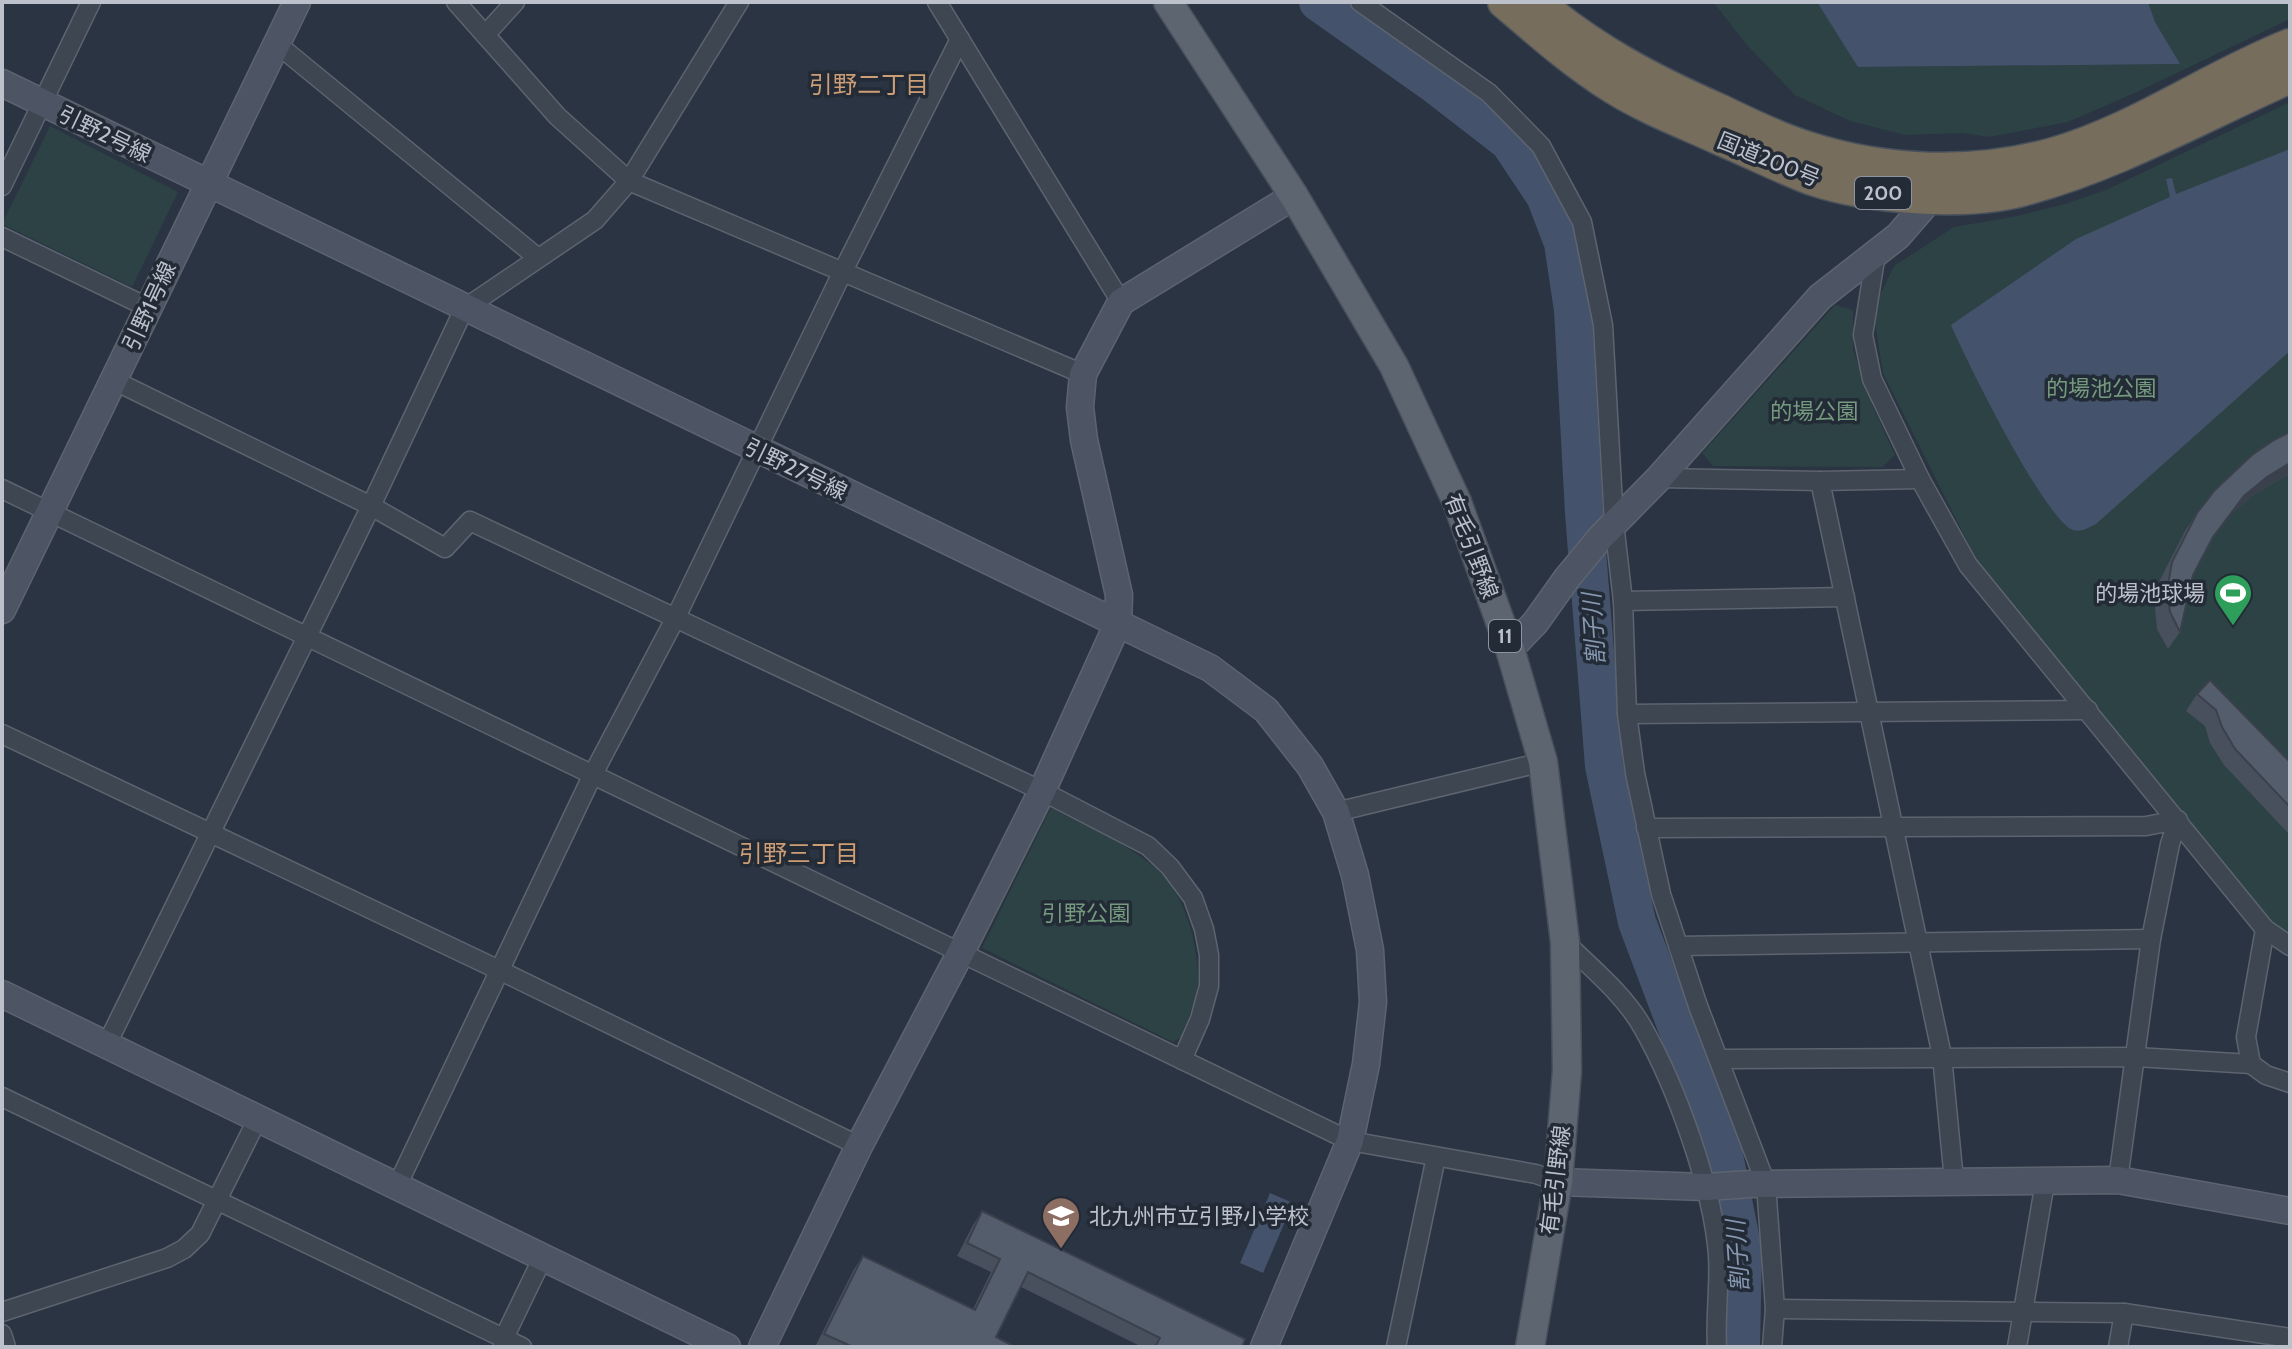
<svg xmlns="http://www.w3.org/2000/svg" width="2292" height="1349" font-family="Cabin,'Noto Sans JP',sans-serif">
	<rect width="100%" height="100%" fill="#2a3442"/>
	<!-- green -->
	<g fill="#2d4244">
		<polygon points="1713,2 1817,2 1859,67 2179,64 2155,22 2148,2 2290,2 2290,19 2137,92 2068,122 1989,137 1963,133 1905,135 1850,121 1795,95 1747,45"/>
		<polygon points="2290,102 2290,937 2273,925 1979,565 1883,373 1875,323 1880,295 1894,266 1954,227 2017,216 2065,204 2106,190"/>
		<polygon points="50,126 178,192 132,287 2,224"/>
		<polygon points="1835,305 1853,310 1853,350 1873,407 1895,455 1882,467 1713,466 1702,453"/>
		<path d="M1051 808C1085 826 1123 841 1153 866 1183 889 1198 941 1198 978 1199 997 1187 1020 1181 1037L1173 1042 982 948Z"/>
	</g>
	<!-- water -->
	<g fill="#44536b">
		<polygon points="1817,2 2148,2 2155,22 2180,64 1858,67"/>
		<path d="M2290 149V351L2096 524C2089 527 2082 533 2073 530 2045 520 1965 358 1951 325L2076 239 2170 197 2166 179 2172 178 2176 194Z"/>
		<polygon points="1270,1193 1293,1203 1263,1273 1240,1263"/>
		<polygon points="1719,1202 1747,1204 1755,1265 1752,1347 1730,1347 1728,1250"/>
	</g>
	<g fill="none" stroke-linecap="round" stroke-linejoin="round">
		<!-- river -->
		<polyline stroke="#44536b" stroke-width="38" points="1318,2 1434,84 1509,142 1545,196 1563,243 1573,310 1584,513 1604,766 1637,922 1723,1150 1743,1251 1741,1347"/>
		<defs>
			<g id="street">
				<polyline points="456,2 557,116 629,181 1083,374"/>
				<polyline points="937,2 1121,302"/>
				<polyline points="1360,2 1489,93 1541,146 1582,222 1603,325 1614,523 1623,601 1627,714 1635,773 1661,894 1698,1006 1766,1184 1775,1309 1772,1347"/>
				<polyline points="485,35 515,2"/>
				<polyline points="277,44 538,258"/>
				<polyline points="2,186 91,2"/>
				<polyline points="2,237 147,307"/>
				<polyline points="1876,253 1863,335 1872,379 1920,479 1968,565 2265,929 2290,946"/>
				<polyline points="115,381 371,506 445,548 470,521 1042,791 1148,846 1170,867 1193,898 1204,929 1209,955 1209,986 1200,1019 1182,1060"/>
				<polyline points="1659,478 1820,481 1920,479"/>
				<polyline points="1820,481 1942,1056 1954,1181"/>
				<polyline points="2,489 1350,1141 1536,1174 1558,1182"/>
				<polyline points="1623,601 1845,597"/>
				<polyline points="1627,714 2088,710"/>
				<polyline points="2,734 499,970 859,1146"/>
				<polyline points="1336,812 1543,762"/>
				<polyline points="1646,828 2146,826 2178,820 2170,844 2151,939 2118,1180"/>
				<polyline points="2265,929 2246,1037 2251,1064 2266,1075 2290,1083"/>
				<path d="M1565 942C1591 968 1625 995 1643 1028 1676 1086 1713 1188 1718 1255 1720 1285 1715 1316 1717 1347"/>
				<polyline points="1678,946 2151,939"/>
				<polyline points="106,1046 371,506 464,309 595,220 629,181 739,2"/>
				<polyline points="1720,1059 2136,1057 2251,1064"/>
				<polyline points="2,1097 522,1347"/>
				<polyline points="397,1186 593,774 675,619 843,271 960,39"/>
				<polyline points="1775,1309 2124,1313 2290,1338"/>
				<polyline points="2,1312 167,1258 184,1249 200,1234 257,1120"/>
				<polyline points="2,1334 6,1347"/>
				<polyline points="503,1347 504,1338 543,1257"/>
				<polyline points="1396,1347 1436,1157"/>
				<polyline points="2017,1347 2045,1182"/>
				<polyline points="2118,1347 2124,1313"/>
			</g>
			<g id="secondary">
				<polyline points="2,83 1210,668 1266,710 1310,766 1336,812 1355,875 1370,950 1373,1002 1366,1064 1350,1141 1264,1347"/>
				<polyline points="2,610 297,2"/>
				<polyline points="1510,649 1535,623 1567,578 1601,537 1659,478 1820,297 1898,236 1931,198 1930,185"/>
				<polyline points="2,994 727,1347"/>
				<polyline points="1558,1182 1706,1187 1751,1184 2118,1180 2290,1211"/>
				<polyline points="762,1347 859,1146 961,952 1042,791 1118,623 1119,595 1084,440 1080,407 1083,374 1121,302 1294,196"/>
			</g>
			<polyline id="primary" points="1168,2 1294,196 1394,366 1457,502 1510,649 1543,762 1565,942 1567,1071 1558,1182 1530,1347"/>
			<g id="highway">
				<path d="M1504 2C1539 32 1574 63 1614 88 1646 108 1683 122 1718 138 1749 151 1780 167 1812 179 1867 198 1966 205 2022 190 2116 165 2202 116 2290 77"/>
				<path d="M1537 2C1594 50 1651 80 1719 110 1748 124 1777 138 1808 148 1886 173 1974 176 2053 154 2137 130 2209 77 2290 45"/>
			</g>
		</defs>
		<!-- street casing -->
		<use href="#street" stroke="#5d646f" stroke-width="21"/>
		<!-- secondary casing -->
		<use href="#secondary" stroke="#5d646f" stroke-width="29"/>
		<!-- primary casing -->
		<use href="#primary" stroke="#484f5b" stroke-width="31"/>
		<!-- highway casing -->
		<use href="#highway" stroke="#49515c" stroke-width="35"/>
		<!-- street -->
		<use href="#street" stroke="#3e4652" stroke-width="18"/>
		<!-- secondary -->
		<use href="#secondary" stroke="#4d5564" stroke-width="26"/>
		<!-- primary -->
		<use href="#primary" stroke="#5d6571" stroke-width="28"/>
		<!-- highway -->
		<use href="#highway" stroke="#776d5c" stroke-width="32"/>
	</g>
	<!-- wall -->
	<g fill="#48505d">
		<polygon points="2284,477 2255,494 2232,513 2210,542 2193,575 2180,632 2168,649 2157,629 2155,608 2160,580 2185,531 2197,513"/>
		<polygon points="2197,694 2290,762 2290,835 2224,765 2210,743 2205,726 2186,711"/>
		<polygon points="982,1211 1242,1347 1142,1347 1021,1287 996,1337 1015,1347 815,1347 854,1269 863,1256 973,1309 991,1272 957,1256 973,1225"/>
	</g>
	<!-- shaded-wall -->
	<polygon fill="#3b414c" points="2290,463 2290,475 2284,477 2255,494 2232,513 2200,555 2244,496 2267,477"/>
	<!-- building -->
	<g fill="#545d6c" stroke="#3b414c" stroke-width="2">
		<polygon points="2290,432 2290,463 2267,477 2244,496 2213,537 2193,575 2180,632 2170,612 2167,590 2172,562 2197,513 2215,490 2252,455 2274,440"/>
		<polygon points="2210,680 2290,762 2290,807 2235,749 2222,727 2216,710 2197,694"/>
		<polygon points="982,1211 1245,1339 1242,1347 1155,1347 1160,1338 1028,1272 996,1337 1015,1347 853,1347 824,1334 863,1256 975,1310 1000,1259 967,1243"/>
	</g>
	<!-- icons -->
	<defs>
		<symbol id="stadium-pin" viewBox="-11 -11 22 30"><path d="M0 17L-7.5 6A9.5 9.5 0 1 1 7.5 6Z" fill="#2e9e5b" stroke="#232b37"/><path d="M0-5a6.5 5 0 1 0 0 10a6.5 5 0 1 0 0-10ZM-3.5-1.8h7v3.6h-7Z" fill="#fff"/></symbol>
		<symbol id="school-pin" viewBox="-11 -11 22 30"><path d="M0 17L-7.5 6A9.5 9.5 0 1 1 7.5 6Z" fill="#8d6e63" stroke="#232b37"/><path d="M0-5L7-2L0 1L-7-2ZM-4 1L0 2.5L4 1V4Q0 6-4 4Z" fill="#fff"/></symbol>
	</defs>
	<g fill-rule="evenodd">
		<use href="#stadium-pin" x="2211" y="571" width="44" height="60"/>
		<use href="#school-pin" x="1039" y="1194" width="44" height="60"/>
	</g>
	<g text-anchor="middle" stroke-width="7" stroke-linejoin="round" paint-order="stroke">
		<!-- shield labels -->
		<g fill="#232b37" stroke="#8e949f" stroke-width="2">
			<rect x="1855" y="177" width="56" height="32" rx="6"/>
			<rect x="1489" y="620" width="32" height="32" rx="6"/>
		</g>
		<g font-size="20" font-weight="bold" fill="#bcc1cb">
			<text x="1883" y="200">200</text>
			<text x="1505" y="643">11</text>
		</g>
		<!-- street labels -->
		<g font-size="22" fill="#bcc1cb" stroke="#232b37">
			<text transform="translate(105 134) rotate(26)" y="8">引野2号線</text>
			<text transform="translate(1769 159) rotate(22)" y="8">国道200号</text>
			<text transform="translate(149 306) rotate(-65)" y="8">引野1号線</text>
			<text transform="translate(796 469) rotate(26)" y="8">引野27号線</text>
			<text transform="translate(1472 546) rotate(69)" y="8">有毛引野線</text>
			<text transform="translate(1555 1180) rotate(-83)" y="8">有毛引野線</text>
		</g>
		<!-- park labels -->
		<g font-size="22" fill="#759a7e" stroke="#232b37">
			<text x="2101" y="396">的場池公園</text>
			<text x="1814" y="419">的場公園</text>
			<text x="1086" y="921">引野公園</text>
		</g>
		<!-- poi labels -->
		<g font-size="22" fill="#bcc1cb" stroke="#232b37" text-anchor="end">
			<text x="2205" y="601">的場池球場</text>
			<text x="1089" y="1224" text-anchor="start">北九州市立引野小学校</text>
		</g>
		<!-- neighbourhood labels -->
		<g font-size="24" fill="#cd9d75" stroke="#232b37">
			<text x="869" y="93">引野二丁目</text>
			<text x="799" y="862">引野三丁目</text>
		</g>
		<!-- water labels -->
		<g font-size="24" font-style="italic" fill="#8697b0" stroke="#232b37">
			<text transform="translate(1594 629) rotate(-94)" y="8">割子川</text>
			<text transform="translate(1738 1256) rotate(-94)" y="8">割子川</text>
		</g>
	</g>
	<!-- border -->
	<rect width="2292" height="1349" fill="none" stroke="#bcc1cb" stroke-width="8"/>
</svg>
